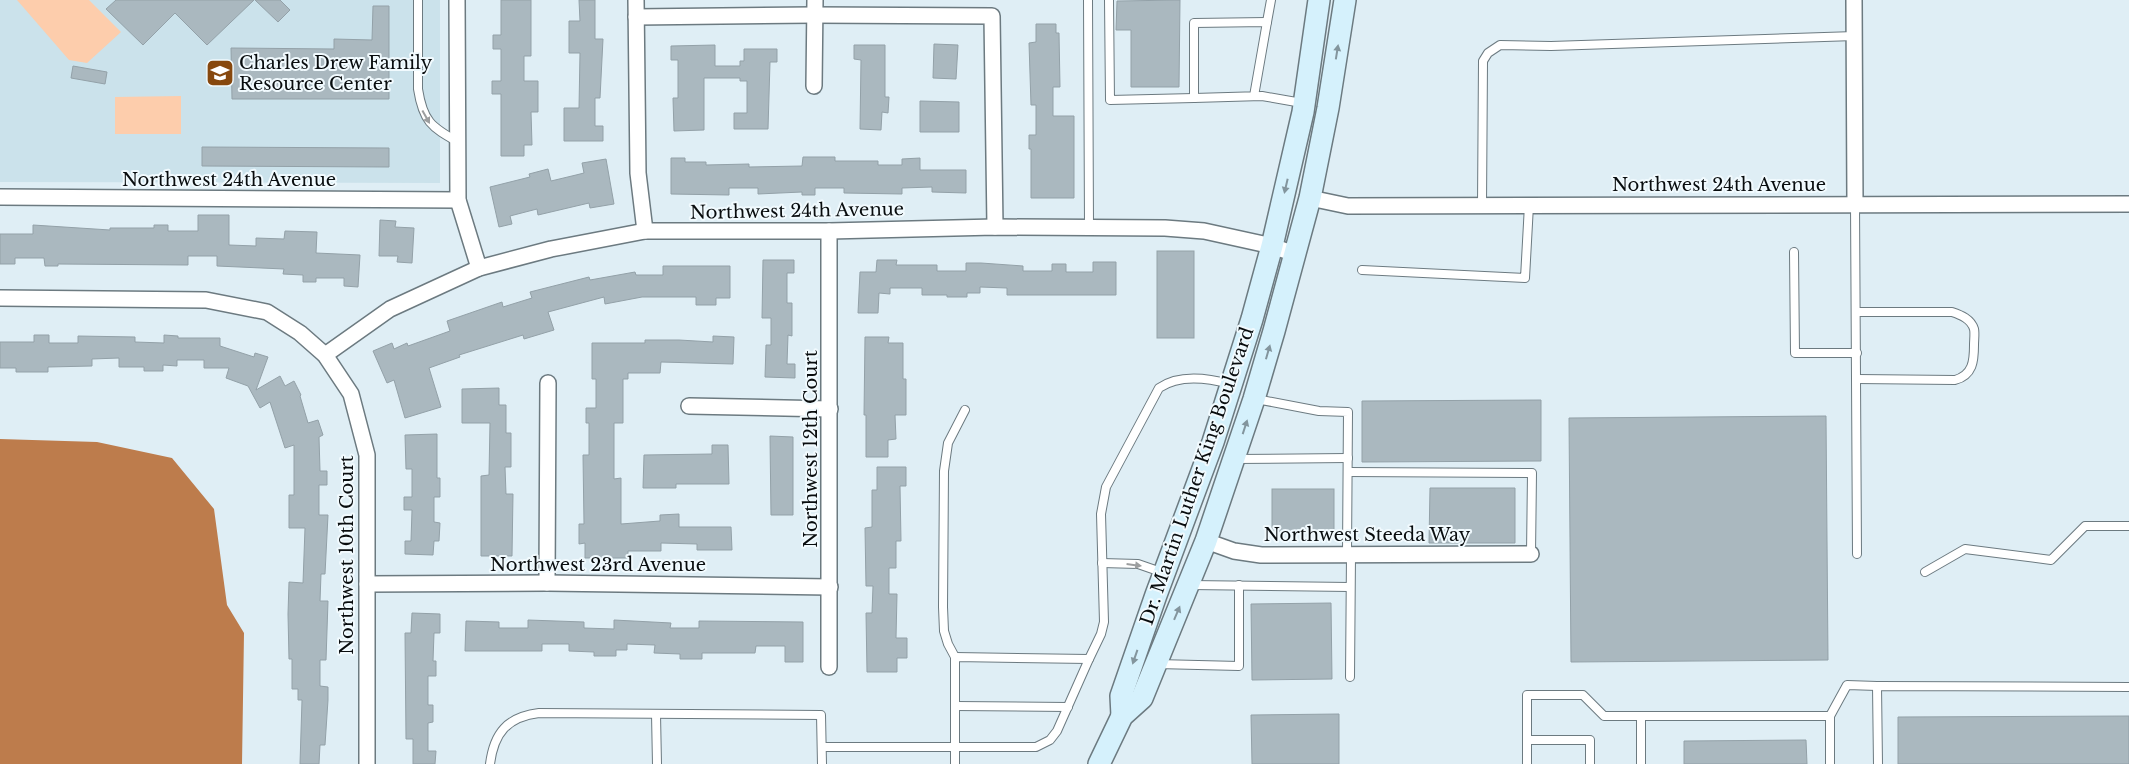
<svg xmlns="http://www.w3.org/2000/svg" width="2129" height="764" font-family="'Libre Baskerville',serif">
	<rect width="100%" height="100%" fill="#dfeef5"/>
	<!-- built -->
	<polygon fill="#cbe2eb" points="0,0 440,0 440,183 0,182"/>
	<!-- green -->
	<g fill="#fdcdac">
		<polygon points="17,0 89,0 121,32 87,63 69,60"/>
		<polygon points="181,96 181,134 115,134 115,97"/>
	</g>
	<!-- water -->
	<polygon fill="#bd7c4c" points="0,439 97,442 172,458 214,509 227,605 244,633 242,764 0,764"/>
	<!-- building -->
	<g fill="#aab8bf" stroke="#93a1a8">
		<polygon points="116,0 254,0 207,45 175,13 143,45 106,9"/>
		<polygon points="255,0 280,0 290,10 278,22"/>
		<polygon points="501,0 531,0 531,56 524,56 524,81 538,81 538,112 531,112 532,145 524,145 524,156 501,156 501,94 492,94 492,81 501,81 501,49 493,49 493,35 501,35"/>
		<polygon points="579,0 595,0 595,39 603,39 600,98 595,98 595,126 603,126 603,141 564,141 564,108 579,108 580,53 569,53 569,21 580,21"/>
		<polygon points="1180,0 1179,87 1131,87 1131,30 1116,30 1117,1"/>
		<polygon points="373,6 389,6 389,99 232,99 231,48 334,49 334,39 372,40"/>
		<polygon points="1036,24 1056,24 1056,33 1059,33 1060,87 1053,87 1053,116 1074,116 1074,198 1031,198 1031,149 1029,149 1029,135 1036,135 1036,105 1031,105 1029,43 1036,42"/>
		<polygon points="934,44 958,45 956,79 933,78"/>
		<polygon points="715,45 715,66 740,66 740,61 744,61 744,49 777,49 777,62 770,62 768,129 734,129 734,113 747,113 747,81 740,81 740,78 704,78 704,130 674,131 673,98 678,98 678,60 671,60 671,46"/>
		<polygon points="854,45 885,45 885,97 889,97 888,113 882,112 881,130 860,129 861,60 854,59"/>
		<polygon points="73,66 107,72 105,84 71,78"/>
		<polygon points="920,101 959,102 959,132 920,132"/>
		<polygon points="202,147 389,148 389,167 202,166"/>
		<polygon points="803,157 835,157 835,161 878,161 878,165 902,165 902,159 920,158 920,170 966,170 966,193 932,192 932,187 902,188 902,194 844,193 844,188 815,188 815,195 802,195 802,192 758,194 758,188 729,188 729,195 671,194 671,158 685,158 685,162 706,162 706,165 749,164 749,167 802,166"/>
		<polygon points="606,159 614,204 590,208 589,203 538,215 537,209 510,216 512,224 499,227 490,187 530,177 529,174 548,169 551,181 576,175 584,173 582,163"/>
		<polygon points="198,215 229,215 229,245 256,246 256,238 284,239 285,231 317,232 316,253 360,255 358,287 344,286 344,278 316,278 316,282 303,282 303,275 283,274 284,269 217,266 217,256 188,256 188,265 58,264 58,266 45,266 44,258 15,258 15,264 0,264 0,234 33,234 33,225 110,230 110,228 154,228 154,225 168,225 168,231 198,231"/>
		<polygon points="380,220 396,221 395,227 414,228 412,263 397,262 398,256 379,256"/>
		<rect x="1157" y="251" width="37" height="87"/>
		<polygon points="763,260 794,260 794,273 787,273 787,303 792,303 792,336 788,335 787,364 795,364 795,378 765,377 766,345 771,345 771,318 762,318"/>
		<polygon points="877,260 897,260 896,265 937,265 937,271 966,271 966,263 981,263 1023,266 1023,271 1052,271 1052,264 1066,264 1066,272 1093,272 1093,262 1116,262 1116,295 1007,295 1007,288 980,287 980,293 967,293 967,297 947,297 947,295 922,295 922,288 890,288 890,294 879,293 878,313 858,313 860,272 876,272"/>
		<polygon points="663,266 730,266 730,298 716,298 716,305 696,305 696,297 642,297 605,304 604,297 548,312 554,330 524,339 523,335 459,355 460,357 429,368 441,407 405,418 394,380 387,383 373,351 392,343 394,349 407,343 408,346 450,331 447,321 502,302 503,307 532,298 530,292 589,277 590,280 635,272 636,275 663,275"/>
		<polygon points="34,335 49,335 49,343 78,343 78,336 135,337 135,342 164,343 164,335 178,336 178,338 220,338 220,346 254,357 255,353 268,357 256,390 280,376 285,386 294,381 301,395 300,396 308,423 318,420 323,435 319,437 320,471 327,471 327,485 319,485 319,515 328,515 325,574 321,574 320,601 328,601 326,660 320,660 320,686 328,687 328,700 325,745 320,745 319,764 300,764 302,700 298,700 298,689 292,689 292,659 289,659 288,614 289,582 303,583 305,528 289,528 289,495 294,495 294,445 285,448 270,402 260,408 248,386 226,378 229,368 204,368 204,360 177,360 177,366 163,365 163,371 144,371 144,367 119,367 119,358 92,359 92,366 48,367 48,372 16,372 16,368 0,368 0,342 34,342"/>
		<polygon points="713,336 734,337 733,364 661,362 660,373 628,373 628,379 623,379 623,423 614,423 614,479 621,478 621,524 660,521 660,515 679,514 679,527 731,527 732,550 697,550 697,544 661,543 661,551 628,551 628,558 585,558 585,543 579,544 579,524 584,524 583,455 589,455 589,423 586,423 586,408 596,408 596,379 592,379 592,343 645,343 645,340 679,340 713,342"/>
		<polygon points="865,337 889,337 888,343 903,343 903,379 906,379 906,415 895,415 896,439 888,440 888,457 866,457 866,415 864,415"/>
		<polygon points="499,388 499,405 506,405 506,433 511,433 511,467 505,467 506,494 513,494 512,556 481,556 481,476 489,475 490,423 462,423 462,389"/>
		<polygon points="1541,400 1541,461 1362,462 1362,401"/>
		<polygon points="1826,416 1828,660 1571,662 1569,418"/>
		<polygon points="437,434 437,478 440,478 440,497 434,497 434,522 440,523 439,541 434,541 433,555 405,554 405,541 411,541 412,510 404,510 404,497 412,497 412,469 406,469 405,435"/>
		<polygon points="770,436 793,437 793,515 771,515"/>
		<polygon points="712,445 728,445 729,484 676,484 676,488 643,488 644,455 712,454"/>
		<polygon points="877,467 906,467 906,486 900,486 901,541 896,541 896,568 889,568 889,594 897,594 896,638 907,638 907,658 897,658 897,672 867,672 866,613 872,613 873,586 866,586 865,528 872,527 872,490 877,490"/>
		<polygon points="1430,488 1515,488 1515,543 1429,543"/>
		<rect x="1272" y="489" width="62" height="43"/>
		<polygon points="1331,603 1332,679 1252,680 1251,604"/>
		<polygon points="412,613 440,614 440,633 434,633 433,661 436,661 436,676 428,676 428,705 433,705 433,722 428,723 428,751 436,751 435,764 413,764 413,739 406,739 405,633 411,633"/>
		<polygon points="528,620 584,622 584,628 614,629 614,620 671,623 670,628 699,628 699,621 803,622 803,662 785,662 785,646 756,646 755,653 702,653 702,659 680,659 680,654 654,653 655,645 627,644 627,650 616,650 616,656 594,656 594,652 569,651 569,644 542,644 542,651 465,651 466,621 499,622 499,628 528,628"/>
		<polygon points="1339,714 1339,764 1252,764 1251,715"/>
		<polygon points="2129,716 2129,764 1898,764 1898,717"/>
		<polygon points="1806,740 1807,764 1684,764 1684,741"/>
	</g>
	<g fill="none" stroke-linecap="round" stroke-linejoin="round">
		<defs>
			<g id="lane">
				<path d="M418 0V89C423 121 431 127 458 142"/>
				<polyline points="1088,0 1089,227"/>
				<polyline points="1109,0 1110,100 1194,98"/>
				<polyline points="1267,22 1271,0"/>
				<polyline points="1254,96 1267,22 1194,23 1194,98 1262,96 1302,103"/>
				<polyline points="1855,203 1857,554"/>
				<polyline points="1482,205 1483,61 1488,53 1500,45 1551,46 1855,36"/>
				<polyline points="1794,252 1795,353 1857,353"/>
				<polyline points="1362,270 1525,278 1529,205"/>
				<path d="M1857 312H1952C1961 315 1971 319 1974 329 1975 333 1974 340 1974 345 1974 361 1973 375 1955 380L1857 379"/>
				<polyline points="1256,399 1319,411 1348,412 1347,554"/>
				<polyline points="1235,459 1348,458"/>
				<polyline points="1348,472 1532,473 1531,554"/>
				<polyline points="1102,563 1138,564 1164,573"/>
				<polyline points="1925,572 1965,549 2051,560 2085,526 2129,526"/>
				<polyline points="1190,585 1350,587"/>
				<polyline points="955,657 948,644 944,631 943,607 944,471 948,443 965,410"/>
				<polyline points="1157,664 1239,666 1239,585"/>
				<polyline points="1350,677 1351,555"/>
				<polyline points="955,706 1068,707"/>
				<polyline points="656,714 657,764"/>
				<polyline points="1830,716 1847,685 1877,686"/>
				<polyline points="1527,740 1590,740 1590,764"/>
				<polyline points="822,747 1036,747 1050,740 1057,731 1089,659"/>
				<path d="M490 764C494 733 507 717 539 713L821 715 822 764"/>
				<path d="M955 764V657L1089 659 1101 634 1104 622 1101 514 1106 487 1159 388C1179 374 1208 378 1230 384"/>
				<polyline points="1527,764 1527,695 1583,695 1604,716 1641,716"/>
				<polyline points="1641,764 1641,716 1830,716 1830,764"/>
				<polyline points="1878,764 1877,686 2129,687"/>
			</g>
			<g id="street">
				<polyline points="457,0 458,200 479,268"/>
				<polyline points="636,0 638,173 645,231"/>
				<polyline points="1854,0 1855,203"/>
				<polyline points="636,17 814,15 992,16 995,227"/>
				<polyline points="814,86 815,0"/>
				<polyline points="0,197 458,200"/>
				<polyline points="1310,198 1348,206 2129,204"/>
				<polyline points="829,231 829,667"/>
				<polyline points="0,298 206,300 267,312 300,333 325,355 351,394 367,455 367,764"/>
				<polyline points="325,355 390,309 479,268 551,249 645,231 829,231 995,227 1165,228 1204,231 1272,246 1295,254"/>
				<polyline points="689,406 830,409"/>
				<polyline points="1206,541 1234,551 1261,555 1531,554"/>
				<polyline points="547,583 548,383"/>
				<polyline points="367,584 547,583 830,587"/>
			</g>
			<g id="secondary">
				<polyline points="1122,716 1121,696 1156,595 1213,442 1252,319 1272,246 1303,112 1319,0"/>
				<polyline points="1099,764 1122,716 1142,698 1206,541 1254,399 1274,331 1310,198 1328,108 1345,0"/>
			</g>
		</defs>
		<!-- lane casing -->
		<use href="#lane" stroke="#6c7a80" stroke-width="10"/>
		<!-- street casing -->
		<use href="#street" stroke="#6c7a80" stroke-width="18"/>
		<!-- secondary casing -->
		<use href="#secondary" stroke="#6c7a80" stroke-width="24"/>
		<!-- lane -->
		<use href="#lane" stroke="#fff" stroke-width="8"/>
		<!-- street -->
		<use href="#street" stroke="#fff" stroke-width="15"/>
		<!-- secondary -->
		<use href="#secondary" stroke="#d5f1fc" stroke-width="21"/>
	</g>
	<!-- one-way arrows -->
	<defs><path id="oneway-solid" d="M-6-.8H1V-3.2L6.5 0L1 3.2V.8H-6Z" transform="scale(1.25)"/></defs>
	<g fill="#83959d">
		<use href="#oneway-solid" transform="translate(1337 52) rotate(-81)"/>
		<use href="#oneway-solid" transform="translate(1286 186) rotate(103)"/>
		<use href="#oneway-solid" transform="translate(1268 352) rotate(-74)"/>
		<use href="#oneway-solid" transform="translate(1245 427) rotate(-72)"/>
		<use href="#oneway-solid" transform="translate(1177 613) rotate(-67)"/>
		<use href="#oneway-solid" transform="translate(1135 657) rotate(109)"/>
	</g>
	<g fill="#9c9e9f">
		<use href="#oneway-solid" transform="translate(426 117) rotate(61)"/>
		<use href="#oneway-solid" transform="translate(1134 565) rotate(7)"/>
	</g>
	<!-- icons -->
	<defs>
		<symbol id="school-square" viewBox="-11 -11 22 22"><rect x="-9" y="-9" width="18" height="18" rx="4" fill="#87480e" stroke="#f1fafe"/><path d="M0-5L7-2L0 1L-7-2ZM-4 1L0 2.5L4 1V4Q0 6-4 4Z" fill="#fff"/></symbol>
	</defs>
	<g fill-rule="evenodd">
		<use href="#school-square" x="204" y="57" width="32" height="32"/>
	</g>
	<g text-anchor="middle" stroke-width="4" stroke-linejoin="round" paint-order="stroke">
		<!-- poi labels -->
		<g font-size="18" fill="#080c0e" stroke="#f1fafe" text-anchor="start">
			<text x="239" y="69">Charles Drew Family<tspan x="239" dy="21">Resource Center</tspan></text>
		</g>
		<!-- street labels -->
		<g font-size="18" fill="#080c0e" stroke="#f1fafe">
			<text x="229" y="186">Northwest 24th Avenue</text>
			<text x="1719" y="191">Northwest 24th Avenue</text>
			<text transform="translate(797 211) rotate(-1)" y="6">Northwest 24th Avenue</text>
			<text transform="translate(811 449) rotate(-90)" y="6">Northwest 12th Court</text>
			<text transform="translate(1197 476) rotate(-71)" y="6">Dr. Martin Luther King Boulevard</text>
			<text x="1367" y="541">Northwest Steeda Way</text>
			<text transform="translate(347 555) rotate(-90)" y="6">Northwest 10th Court</text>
			<text x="598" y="571">Northwest 23rd Avenue</text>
		</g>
	</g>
</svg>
